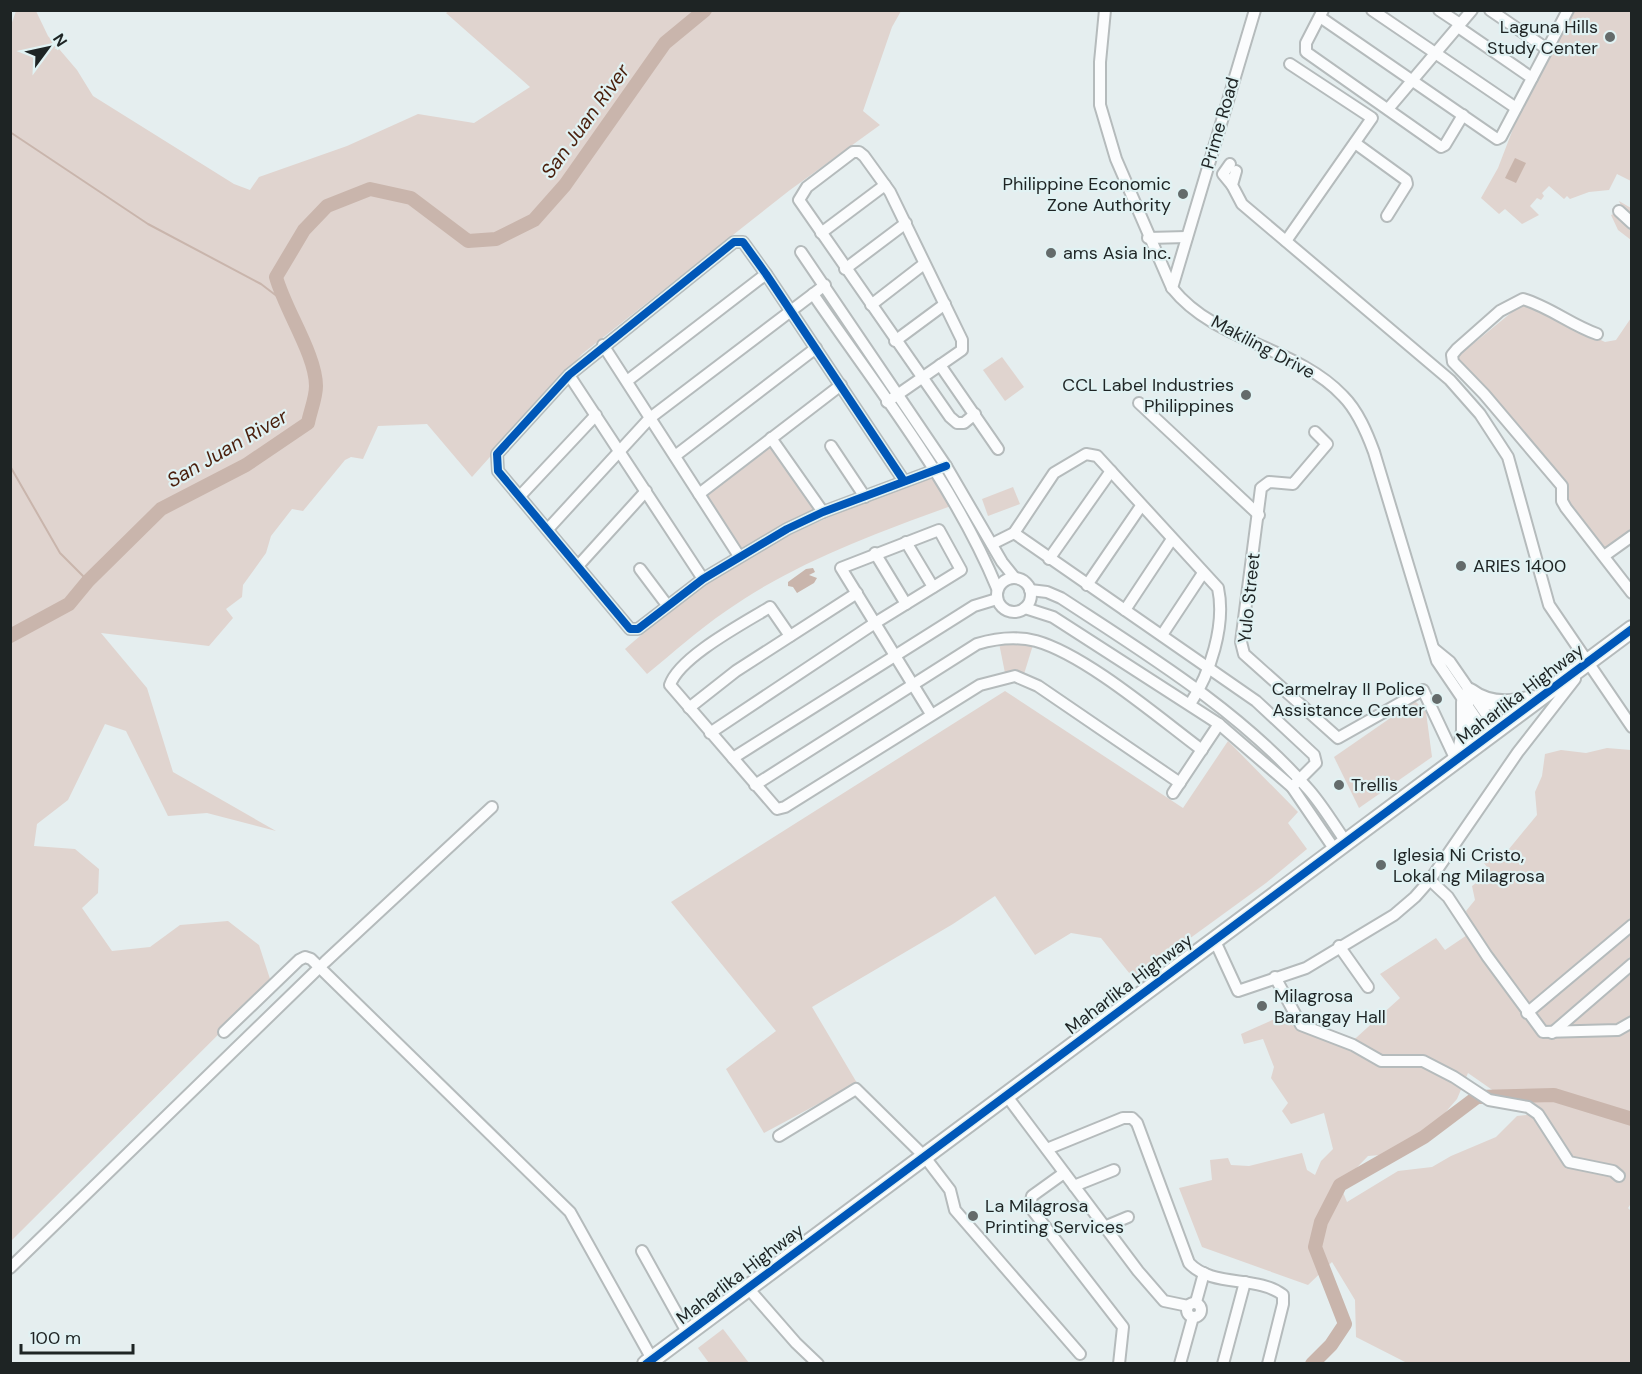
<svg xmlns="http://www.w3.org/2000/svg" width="1642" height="1374" font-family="'DM Sans',sans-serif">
	<rect width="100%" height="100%" fill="#e5eeef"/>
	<!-- green -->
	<g fill="#e0d4cf" fill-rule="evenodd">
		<polygon points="521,10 901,11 892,27 863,111 880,125 790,190 582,354 472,477 427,424 378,426 363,459 351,457 345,460 303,511 292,509 271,536 266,553 243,585 242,597 226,609 233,618 209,646 101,633 147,688 173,772 276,831 207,813 168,816 126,731 105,724 68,800 37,824 34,846 75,849 99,869 98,893 82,908 112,951 150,947 180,925 228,921 259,945 271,982 11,1241 10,28 16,11 36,11 48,36 77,70 93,96 234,184 250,190 259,177 347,146 418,114 474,123 530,87 446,13 449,11"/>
		<polygon points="1571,11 1631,11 1631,181 1617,174 1609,190 1589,192 1570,199 1567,196 1564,199 1549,186 1542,193 1544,196 1541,200 1537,198 1530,206 1539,215 1522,224 1505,209 1499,214 1481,198 1498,168 1531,82 1557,43 1562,26"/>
		<polygon points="1619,201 1631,208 1631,240 1618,230 1611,215 1623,210"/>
		<polygon points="1523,303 1605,342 1616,340 1631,318 1631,535 1605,555 1567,509 1562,489 1451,362"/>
		<polygon points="1002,357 1024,387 1005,401 983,370"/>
		<polygon points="769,444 812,504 813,510 741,549 705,498 707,493"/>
		<path d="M935 475 951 506C874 534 794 563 726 611 698 630 673 653 647 674L625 649C652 626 678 602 707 582 777 535 856 505 935 475Z"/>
		<polygon points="1013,487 1020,504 988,516 982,499"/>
		<polygon points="999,643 1033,645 1024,674 1005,673"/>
		<polygon points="1005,691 1183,808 1228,741 1298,812 1288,823 1307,849 1266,883 1134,979 1101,938 1071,933 1035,955 995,896 953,924 812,1007 857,1083 764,1133 726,1069 776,1031 671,902"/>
		<polygon points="1415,701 1426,712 1432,757 1359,808 1334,757"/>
		<path d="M1607 748 1631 750 1632 1202 1628 1208 1632 1212 1631 1363H1407L1356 1337 1355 1300 1332 1262 1308 1285 1202 1247 1179 1188 1212 1180 1210 1160 1228 1158 1231 1165 1249 1166 1302 1153 1307 1170 1315 1175 1321 1161 1333 1149 1324 1113 1291 1124 1282 1111 1288 1103 1271 1078 1274 1067 1263 1039 1244 1044 1241 1034 1286 1014 1325 1041 1346 1047 1400 998 1380 974 1436 938 1445 950 1473 931 1466 911 1475 900 1472 886 1491 872 1484 863 1509 849 1537 815 1535 792 1542 776 1545 754 1561 750 1586 753ZM1468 1073 1501 1096 1537 1114 1517 1116 1496 1137 1451 1156 1432 1167 1398 1171 1347 1202 1340 1185 1368 1156 1393 1154 1424 1137 1457 1099Z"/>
		<polygon points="723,1329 749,1363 709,1363 698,1348"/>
	</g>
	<!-- water -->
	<g fill="#c9b5ac">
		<polygon points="1515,158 1526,163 1516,183 1505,178"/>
		<polygon points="813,568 815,572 809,575 817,578 814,583 797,593 793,587 788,586 788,582 806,569"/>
	</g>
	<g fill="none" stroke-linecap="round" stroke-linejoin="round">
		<!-- stream -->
		<g stroke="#c9b5ac" stroke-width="2">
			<polyline points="10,132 148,224 261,284 282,300"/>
			<polyline points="10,466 60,553 88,581"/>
		</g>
		<!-- river -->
		<g stroke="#c9b5ac" stroke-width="14">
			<path d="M10 636 69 604 88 581 161 509 246 465 308 423C310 412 316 398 316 386 316 355 285 310 276 277L304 230 327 206 370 189 411 198 468 241 496 239 534 220 565 185 665 43 705 10"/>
			<polyline points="1312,1364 1331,1345 1345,1324 1315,1247 1321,1222 1340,1185 1424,1137 1477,1097 1554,1095 1632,1119"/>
		</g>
		<defs>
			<g id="minor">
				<path d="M1105 10 1100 62V105L1116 159 1172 288C1216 343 1296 346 1343 396 1358 411 1367 433 1374 452L1437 661 1488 736"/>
				<polyline points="1323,10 1306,43 1306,52 1441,147 1445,145 1463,115"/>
				<polyline points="1372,10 1516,108"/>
				<polyline points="1439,10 1460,24"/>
				<polyline points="1490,10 1547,49"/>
				<polyline points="1320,17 1497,139 1501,137 1568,10"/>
				<polyline points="1458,27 1532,78"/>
				<polyline points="1388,109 1472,10"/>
				<polyline points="1355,143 1406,180 1407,184 1387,216"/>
				<polyline points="1230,164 1223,174 1232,185"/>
				<polyline points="1236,171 1232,185 1242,204 1450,380 1480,414 1508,457 1549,605 1632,727"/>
				<polyline points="1619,211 1632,223"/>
				<polyline points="821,233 885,185"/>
				<polyline points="1148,238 1187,237"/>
				<polyline points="1286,241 1372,118 1290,64"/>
				<polyline points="801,252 946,466 1002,562 1014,577"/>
				<polyline points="845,269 906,223"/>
				<polyline points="1172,288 1255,10"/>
				<path d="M813 294C878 389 953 482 997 588"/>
				<polyline points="871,305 924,264"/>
				<path d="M1597 334C1571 325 1550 307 1523 299L1500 311 1457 349 1452 355 1453 362 1484 394 1562 486V501L1566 508 1632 593"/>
				<polyline points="895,341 945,304"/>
				<polyline points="603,345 739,556"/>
				<polyline points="940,365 998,449"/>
				<polyline points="569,375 703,579"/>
				<polyline points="627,381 766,274"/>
				<polyline points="887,402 962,350 962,340 890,192 864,156 859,152 853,152 807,187 799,200 950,417 957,423 964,423 975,414"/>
				<polyline points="1139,403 1259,515"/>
				<polyline points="1315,432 1327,444 1293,484 1269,482 1261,488 1241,642 1244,654 1338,738 1423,690 1456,760"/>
				<polyline points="771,438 823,512"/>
				<polyline points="831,446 865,497"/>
				<polyline points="675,456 816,348"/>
				<polyline points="904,481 766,274 743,242 734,242 569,375 497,454 498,471 630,629 638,629 703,579 787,529 823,512 946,466"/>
				<polyline points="699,494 841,385"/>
				<polyline points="520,496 596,415"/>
				<polyline points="548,529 650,418 825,285"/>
				<polyline points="1014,533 1256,701 1314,755 1316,763 1292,787"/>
				<polyline points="906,542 933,587"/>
				<path d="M992 544 1014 533 1054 473 1086 454 1097 456 1218 588C1226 625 1210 674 1190 704"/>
				<polyline points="875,553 906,604"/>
				<polyline points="1604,556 1632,536"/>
				<polyline points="1049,559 1111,471"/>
				<polyline points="578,566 646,491"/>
				<polyline points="640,569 667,605"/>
				<circle cx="1014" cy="595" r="17"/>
				<polyline points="1087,585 1141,506"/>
				<path d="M1030 590 1047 592 1061 598C1148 655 1240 711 1309 790 1323 806 1334 825 1346 842"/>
				<polyline points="1025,608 1053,617 1219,724 1292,787 1335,850"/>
				<polyline points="1125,610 1172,539"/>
				<polyline points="1162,635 1203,573"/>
				<path d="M790 636 770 607C744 623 679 657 670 685L777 809 785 807 980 685 1015 676 1038 686 1180 783"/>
				<polyline points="1434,649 1450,662 1497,730"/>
				<polyline points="689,708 736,671 857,593"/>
				<path d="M710 733 875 623 961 570 939 530 841 568C871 616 901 665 931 714"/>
				<polyline points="733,758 974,606 997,599"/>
				<path d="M755 785 977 644C997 638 1016 636 1036 641 1086 655 1159 718 1202 750"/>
				<polyline points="1173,793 1219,724"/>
				<polyline points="1430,880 1448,897 1487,956 1543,1032 1618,1030 1632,1022"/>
				<polyline points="1214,939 1238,991 1306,968 1394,915 1415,897 1430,880 1518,752 1575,679"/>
				<polyline points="1339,946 1368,987"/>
				<polyline points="1275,977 1301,1025 1353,1045 1381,1061 1423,1061 1454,1077 1489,1100 1528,1107 1538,1114 1569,1162 1613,1171 1619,1176"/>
				<polyline points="1527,1013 1632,925"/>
				<polyline points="224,1032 299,960 305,957 311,959 570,1212 652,1359"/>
				<polyline points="1552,1033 1632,964"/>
				<polyline points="1006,1095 1138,1271 1164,1301 1188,1306"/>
				<polyline points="779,1136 856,1089 924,1156 950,1190 955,1210 1080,1354"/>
				<path d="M1047 1149 1123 1118H1132L1137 1123 1189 1263C1212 1288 1257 1275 1283 1295V1304L1268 1364"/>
				<polyline points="1064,1173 1032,1196 1030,1207 1123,1327 1119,1364"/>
				<polyline points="1074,1186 1114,1170"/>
				<polyline points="1104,1227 1128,1217"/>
				<polyline points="642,1251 687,1332"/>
				<polyline points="10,1268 325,962 492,807"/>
				<polyline points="747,1287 796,1343 818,1364"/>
				<polyline points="1196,1302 1204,1273"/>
				<circle cx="1194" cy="1310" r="7"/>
				<polyline points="1180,1364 1193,1317"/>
				<polyline points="1223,1364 1245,1282"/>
			</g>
			<g id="highway">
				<path d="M1470 692C1488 706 1511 705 1532 699"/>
				<polyline points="1460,757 1465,731 1465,702"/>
				<polyline points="646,1364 1632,629"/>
			</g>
		</defs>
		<!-- minor casing -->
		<use href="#minor" stroke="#b5bbbc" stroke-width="14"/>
		<!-- highway casing -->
		<use href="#highway" stroke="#b5bbbc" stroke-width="20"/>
		<!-- minor -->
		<use href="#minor" stroke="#fbfcfd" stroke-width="10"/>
		<!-- highway -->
		<use href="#highway" stroke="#fbfcfd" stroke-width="16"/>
		<defs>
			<g id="cycleway">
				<polyline points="904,481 766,274 743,242 734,242 569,375 497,454 498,471 630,629 638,629 703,579 787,529 823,512 946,466"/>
				<polyline points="646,1364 1632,629"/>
			</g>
		</defs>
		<!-- cycleway casing -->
		<use href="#cycleway" stroke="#e1f2f3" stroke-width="11"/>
		<!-- cycleway -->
		<use href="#cycleway" stroke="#0057b8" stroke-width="8"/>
	</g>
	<!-- markers -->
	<g fill="#646b6b" stroke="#e1f2f3" stroke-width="2">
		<circle cx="1610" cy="37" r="6"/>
		<circle cx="1183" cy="194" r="6"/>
		<circle cx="1051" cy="253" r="6"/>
		<circle cx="1246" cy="395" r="6"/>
		<circle cx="1461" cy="566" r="6"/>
		<circle cx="1437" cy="699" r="6"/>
		<circle cx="1339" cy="785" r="6"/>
		<circle cx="1381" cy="865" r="6"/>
		<circle cx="1262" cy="1006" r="6"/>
		<circle cx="973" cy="1216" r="6"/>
	</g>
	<g text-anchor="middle" stroke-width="4.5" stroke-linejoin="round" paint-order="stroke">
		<!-- poi labels -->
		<g font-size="18" fill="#1e2424" stroke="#e1f2f3" text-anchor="start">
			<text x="1598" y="33" text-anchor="end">Laguna Hills<tspan x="1598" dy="21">Study Center</tspan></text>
			<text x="1171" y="190" text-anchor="end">Philippine Economic<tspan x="1171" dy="21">Zone Authority</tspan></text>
			<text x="1063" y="259">ams Asia Inc.</text>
			<text x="1234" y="391" text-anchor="end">CCL Label Industries<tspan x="1234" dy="21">Philippines</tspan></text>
			<text x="1473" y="572">ARIES 1400</text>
			<text x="1425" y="695" text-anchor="end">Carmelray II Police<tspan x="1425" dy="21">Assistance Center</tspan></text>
			<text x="1351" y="791">Trellis</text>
			<text x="1393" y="861">Iglesia Ni Cristo,<tspan x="1393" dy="21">Lokal ng Milagrosa</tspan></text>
			<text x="1274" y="1002">Milagrosa<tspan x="1274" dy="21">Barangay Hall</tspan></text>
			<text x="985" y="1212">La Milagrosa<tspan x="985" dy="21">Printing Services</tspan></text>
		</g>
		<!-- street labels -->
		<g font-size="18" fill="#1e2424" stroke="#e1f2f3">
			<text transform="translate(1220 123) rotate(-74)" y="6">Prime Road</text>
			<text transform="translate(1263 347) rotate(28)" y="6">Makiling Drive</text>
			<text transform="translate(1249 598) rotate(-84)" y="6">Yulo Street</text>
			<text transform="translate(1520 694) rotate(-37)" y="6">Maharlika Highway</text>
			<text transform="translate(1129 984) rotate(-37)" y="6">Maharlika Highway</text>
			<text transform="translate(740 1274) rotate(-37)" y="6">Maharlika Highway</text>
		</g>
		<!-- water labels -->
		<g font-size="20" font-style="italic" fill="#4a1f0c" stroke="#e1f2f3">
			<text transform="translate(585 121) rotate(-54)" y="7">San Juan River</text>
			<text transform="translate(227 448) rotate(-30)" y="7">San Juan River</text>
		</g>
	</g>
	<!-- border -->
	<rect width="1642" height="1374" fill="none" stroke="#1e2424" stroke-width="24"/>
	<!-- north arrow -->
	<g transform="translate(48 48) rotate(57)" stroke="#e1f2f3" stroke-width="4.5" paint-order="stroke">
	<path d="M0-4.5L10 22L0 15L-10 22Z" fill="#1e2424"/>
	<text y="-9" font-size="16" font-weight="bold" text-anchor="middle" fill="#1e2424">N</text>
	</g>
	<!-- scale -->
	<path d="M21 1344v9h112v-9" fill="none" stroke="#1e2424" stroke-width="3"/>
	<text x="30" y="1344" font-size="18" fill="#1e2424" stroke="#e1f2f3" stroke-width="4.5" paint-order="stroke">100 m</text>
</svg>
